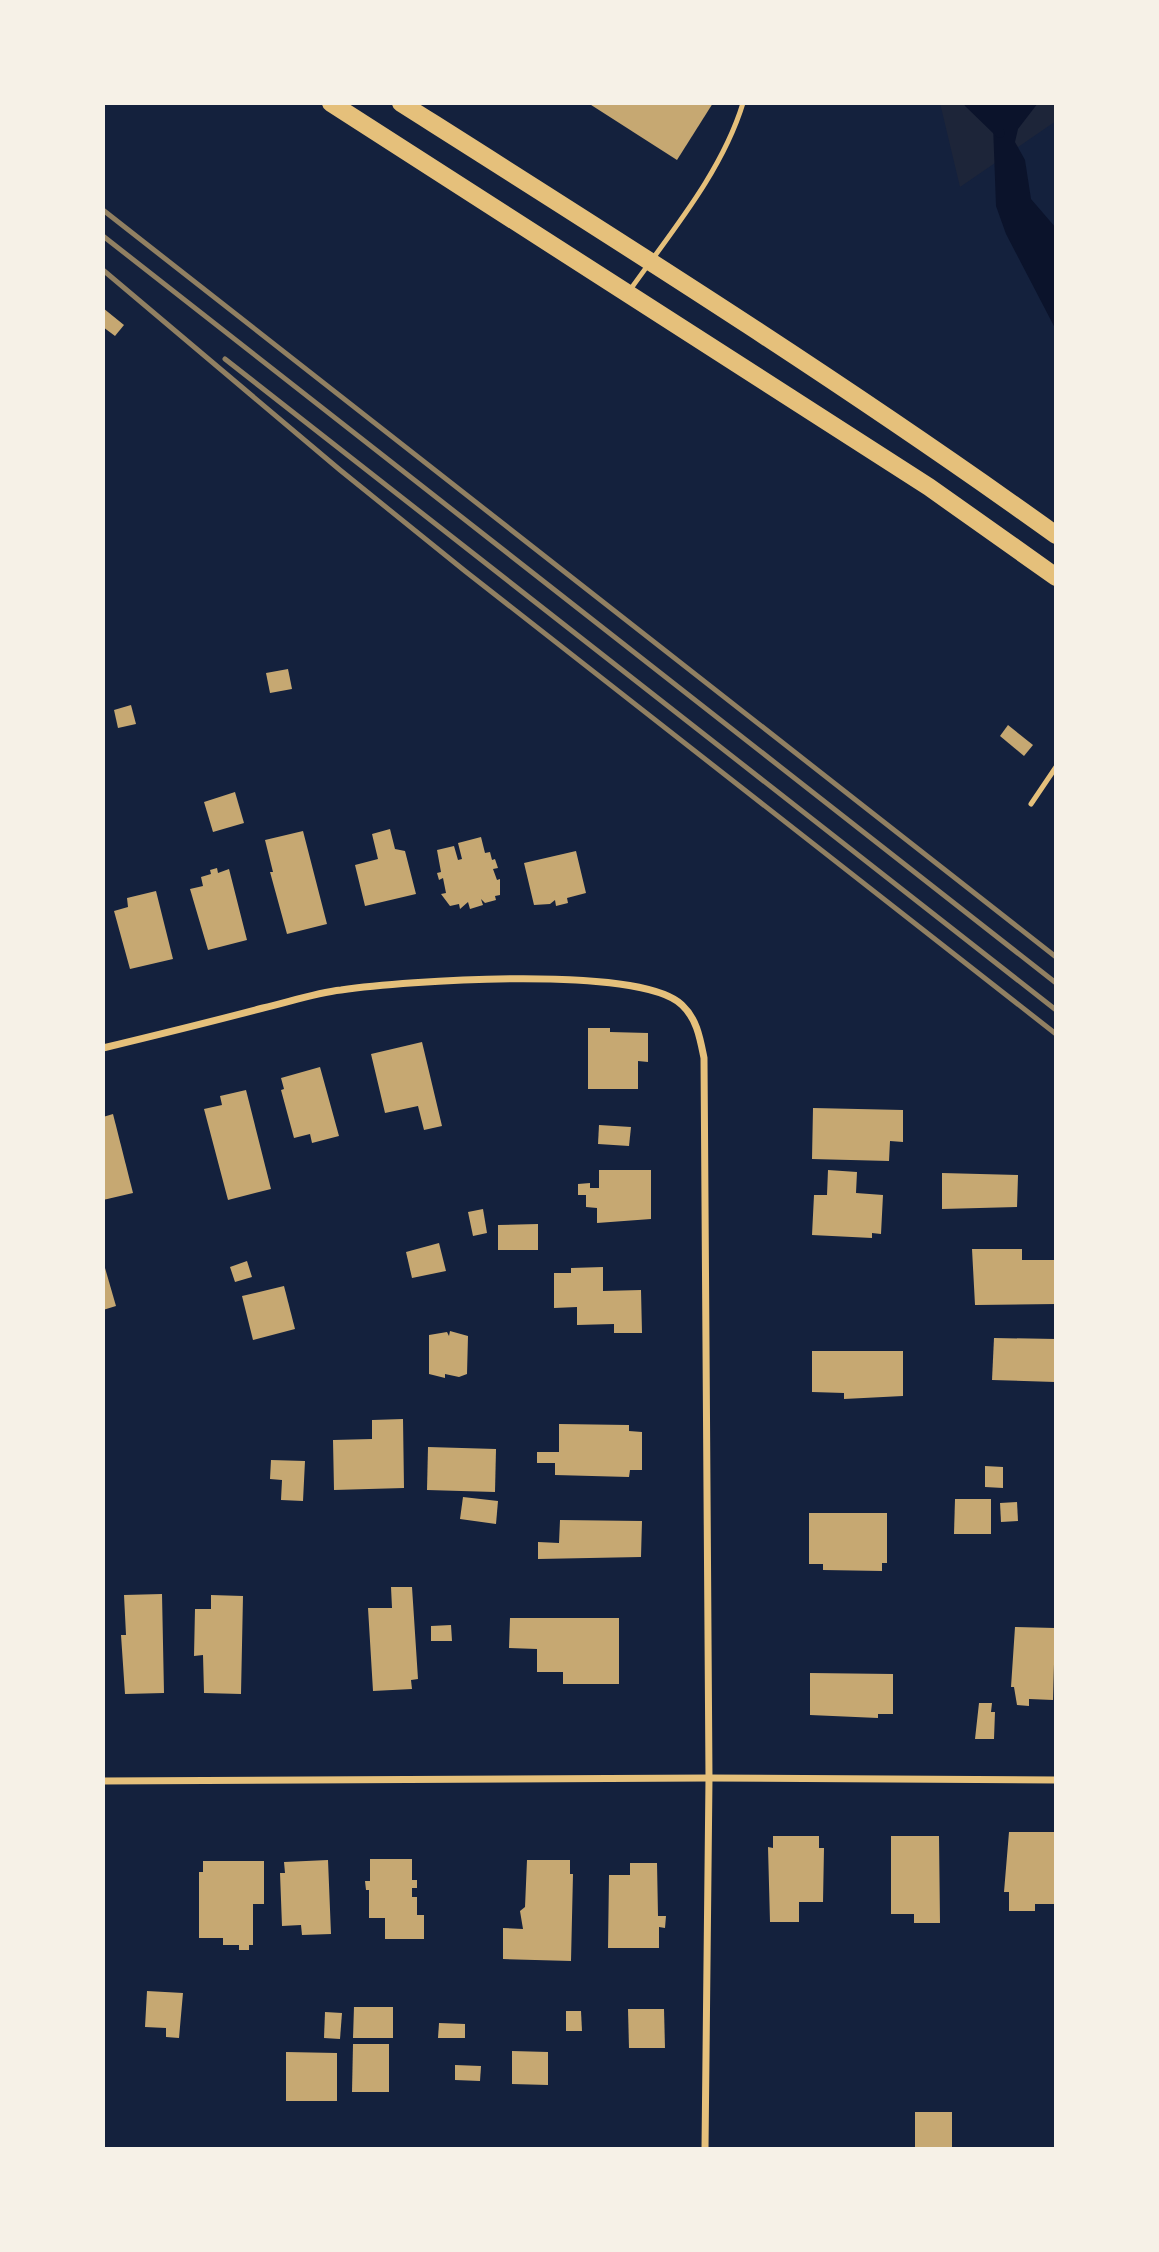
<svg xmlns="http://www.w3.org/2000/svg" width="1159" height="2252" font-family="'DM Sans',sans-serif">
	<rect width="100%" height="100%" fill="#14213d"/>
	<!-- green -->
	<polygon fill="#1d2539" points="940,103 1056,103 1056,121 960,187"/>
	<!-- water -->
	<polygon fill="#0b132b" points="972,103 1038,103 1018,129 1015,142 1025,160 1031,199 1056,228 1056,330 1006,234 996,206 993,125"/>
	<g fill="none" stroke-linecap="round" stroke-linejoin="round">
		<!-- stream -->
		<polyline stroke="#0b132b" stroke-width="10" points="969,103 1000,133"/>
	</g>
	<!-- building -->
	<g fill="#c6a872">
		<polygon points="588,103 713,103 677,160"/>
		<polygon points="103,308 124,325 115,336 103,327"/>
		<polygon points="288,669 292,689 270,693 266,673"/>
		<polygon points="131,705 136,724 118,728 114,710"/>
		<polygon points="1008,725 1033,745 1024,756 1000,736"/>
		<polygon points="235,792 244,823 213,832 204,802"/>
		<polygon points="390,829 395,849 405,851 416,894 365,906 355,865 378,859 372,834"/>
		<polygon points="303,831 327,924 287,934 270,872 273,872 265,840"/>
		<polygon points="481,837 485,853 490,852 492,860 495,859 498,868 493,869 497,880 500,879 500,895 495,896 496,900 485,903 481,899 483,905 470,909 468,902 460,909 459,904 450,906 441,894 446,893 443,878 439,880 437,873 441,872 437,850 454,846 458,860 462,859 458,843"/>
		<polygon points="576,851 586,893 567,898 568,903 556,906 555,900 550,904 534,905 524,863"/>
		<polygon points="217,868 218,873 229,869 247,940 208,950 190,889 203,886 201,877 211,874 210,870"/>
		<polygon points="156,891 173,959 130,969 114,911 128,907 127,898"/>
		<polygon points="588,1028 610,1028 610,1032 648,1033 648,1062 638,1061 638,1089 588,1089"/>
		<polygon points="422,1042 442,1126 424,1130 418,1106 385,1113 371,1054"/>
		<polygon points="320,1067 339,1136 312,1143 310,1134 294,1138 281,1090 284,1089 281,1078"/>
		<polygon points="246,1090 271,1189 228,1200 204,1109 222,1105 220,1096"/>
		<polygon points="813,1108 903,1110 903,1142 890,1141 889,1161 812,1159"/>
		<polygon points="113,1114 133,1193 103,1200 103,1117"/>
		<polygon points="599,1125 631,1127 629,1146 598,1144"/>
		<polygon points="599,1170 651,1170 651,1219 597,1223 597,1208 586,1207 586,1195 578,1195 578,1184 590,1183 590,1188 599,1188"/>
		<polygon points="828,1170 857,1172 856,1193 883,1195 881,1234 872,1233 872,1238 812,1235 814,1195 827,1195"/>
		<polygon points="942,1173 1018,1175 1017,1207 942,1209"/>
		<polygon points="483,1209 487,1233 473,1236 468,1212"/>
		<polygon points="538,1224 538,1250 498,1250 498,1225"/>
		<polygon points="439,1243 446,1271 412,1278 406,1252"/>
		<polygon points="972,1249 1022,1249 1022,1260 1056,1260 1056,1304 975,1305"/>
		<polygon points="103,1261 116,1306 103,1310"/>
		<polygon points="247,1261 252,1277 235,1282 230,1267"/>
		<polygon points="603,1267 603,1291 641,1290 642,1333 614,1333 614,1324 577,1325 577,1307 554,1308 554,1273 571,1273 571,1268"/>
		<polygon points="284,1286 295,1329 253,1340 242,1296"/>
		<polygon points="450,1331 468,1336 467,1374 459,1377 445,1374 445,1378 429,1374 429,1335 447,1332 449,1336"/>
		<polygon points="994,1338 1056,1339 1055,1382 992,1380"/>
		<polygon points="812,1351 903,1351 903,1396 844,1399 844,1393 812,1392"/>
		<polygon points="403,1419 404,1488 334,1490 333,1440 372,1439 372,1420"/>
		<polygon points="559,1424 629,1425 629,1431 642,1432 642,1470 630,1470 629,1477 555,1475 555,1463 537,1463 537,1452 559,1452"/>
		<polygon points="428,1447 496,1449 495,1492 427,1490"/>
		<polygon points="271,1460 305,1461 303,1501 281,1500 282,1480 270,1479"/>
		<polygon points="985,1466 1003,1467 1003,1488 985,1487"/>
		<polygon points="463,1497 498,1501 496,1524 460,1519"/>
		<polygon points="955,1499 991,1499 991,1534 954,1534"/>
		<polygon points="1017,1502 1018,1521 1001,1522 1000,1503"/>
		<polygon points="809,1513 887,1513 887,1563 882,1563 882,1571 823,1570 823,1564 809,1564"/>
		<polygon points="560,1520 642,1521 641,1557 538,1559 538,1542 559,1543"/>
		<polygon points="391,1587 412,1587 418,1679 411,1680 412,1689 373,1691 368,1608 392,1608"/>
		<polygon points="162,1594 164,1693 125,1694 121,1635 126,1635 124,1595"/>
		<polygon points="211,1595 243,1596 241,1694 204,1693 203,1655 194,1656 195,1609 211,1609"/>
		<polygon points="510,1618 619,1618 619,1684 563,1684 563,1672 537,1672 537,1649 509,1648"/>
		<polygon points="451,1625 452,1641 431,1641 431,1626"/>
		<polygon points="1015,1627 1055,1628 1053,1700 1029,1699 1029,1706 1017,1705 1014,1687 1011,1687"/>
		<polygon points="810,1673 893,1674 893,1714 878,1714 878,1718 810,1715"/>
		<polygon points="979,1703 992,1703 991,1712 995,1712 994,1739 975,1739"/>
		<polygon points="1009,1832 1056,1832 1056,1904 1035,1904 1035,1911 1009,1911 1009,1892 1004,1892"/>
		<polygon points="773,1836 819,1836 819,1848 824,1848 823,1902 799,1902 799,1922 770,1922 768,1847 773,1848"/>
		<polygon points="891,1836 939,1836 940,1923 914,1923 914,1914 891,1914"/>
		<polygon points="370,1859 412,1859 412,1880 417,1880 417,1888 412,1888 412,1897 417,1897 417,1915 424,1915 424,1939 385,1939 385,1918 369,1918 369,1890 366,1890 365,1881 370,1881"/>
		<polygon points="328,1860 331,1934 302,1935 301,1925 282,1926 280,1873 285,1873 284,1862"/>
		<polygon points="527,1860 570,1860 570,1874 573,1874 571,1961 503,1959 503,1928 523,1929 520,1911 525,1907"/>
		<polygon points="203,1861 264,1861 264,1904 253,1904 253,1945 249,1945 249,1950 239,1950 239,1945 223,1945 223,1938 199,1938 199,1872 203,1872"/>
		<polygon points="630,1863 657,1863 658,1916 666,1916 665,1928 659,1927 659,1948 608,1948 609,1875 630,1875"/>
		<polygon points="147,1991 183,1993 179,2038 166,2037 166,2028 145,2027"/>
		<polygon points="354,2007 393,2007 393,2038 353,2038"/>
		<polygon points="628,2009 664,2009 665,2048 629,2048"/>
		<polygon points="566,2011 581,2011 582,2031 566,2031"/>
		<polygon points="325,2012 342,2013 340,2039 324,2038"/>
		<polygon points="439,2023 465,2024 465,2038 438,2038"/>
		<polygon points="353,2044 389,2044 389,2092 352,2092"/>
		<polygon points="512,2051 548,2052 548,2085 512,2084"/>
		<polygon points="286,2052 337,2053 337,2101 286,2101"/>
		<polygon points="455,2065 481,2066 480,2081 455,2080"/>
		<rect x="915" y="2112" width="37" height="37"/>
	</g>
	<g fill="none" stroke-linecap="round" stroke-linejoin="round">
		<!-- service -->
		<g stroke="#e5c07b" stroke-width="5">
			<path d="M630 290C671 232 722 172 743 103"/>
			<polyline points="1031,804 1056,767"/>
		</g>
		<!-- minor -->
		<g stroke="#e5c07b" stroke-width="7">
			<path d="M103 1048C157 1035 210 1022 263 1008 289 1002 315 993 341 990 402 981 640 964 682 1005 697 1019 700 1038 704 1058L709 1778 705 2149"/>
			<polyline points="103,1781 709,1778 1056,1780"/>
		</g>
		<!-- primary -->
		<g stroke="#e5c07b" stroke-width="18">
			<polyline points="331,103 929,487 1056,577"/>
			<path d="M401 103C622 243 843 382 1056 535"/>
		</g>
		<!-- rail -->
		<g stroke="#918062" stroke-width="5">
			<polyline points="103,210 1056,957"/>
			<polyline points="103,236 1056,983"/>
			<polyline points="103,270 340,470 465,571 1056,1034"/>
			<polyline points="225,359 1056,1010"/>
		</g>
	</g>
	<!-- border -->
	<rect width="1159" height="2252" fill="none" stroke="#f6f1e7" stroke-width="210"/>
</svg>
